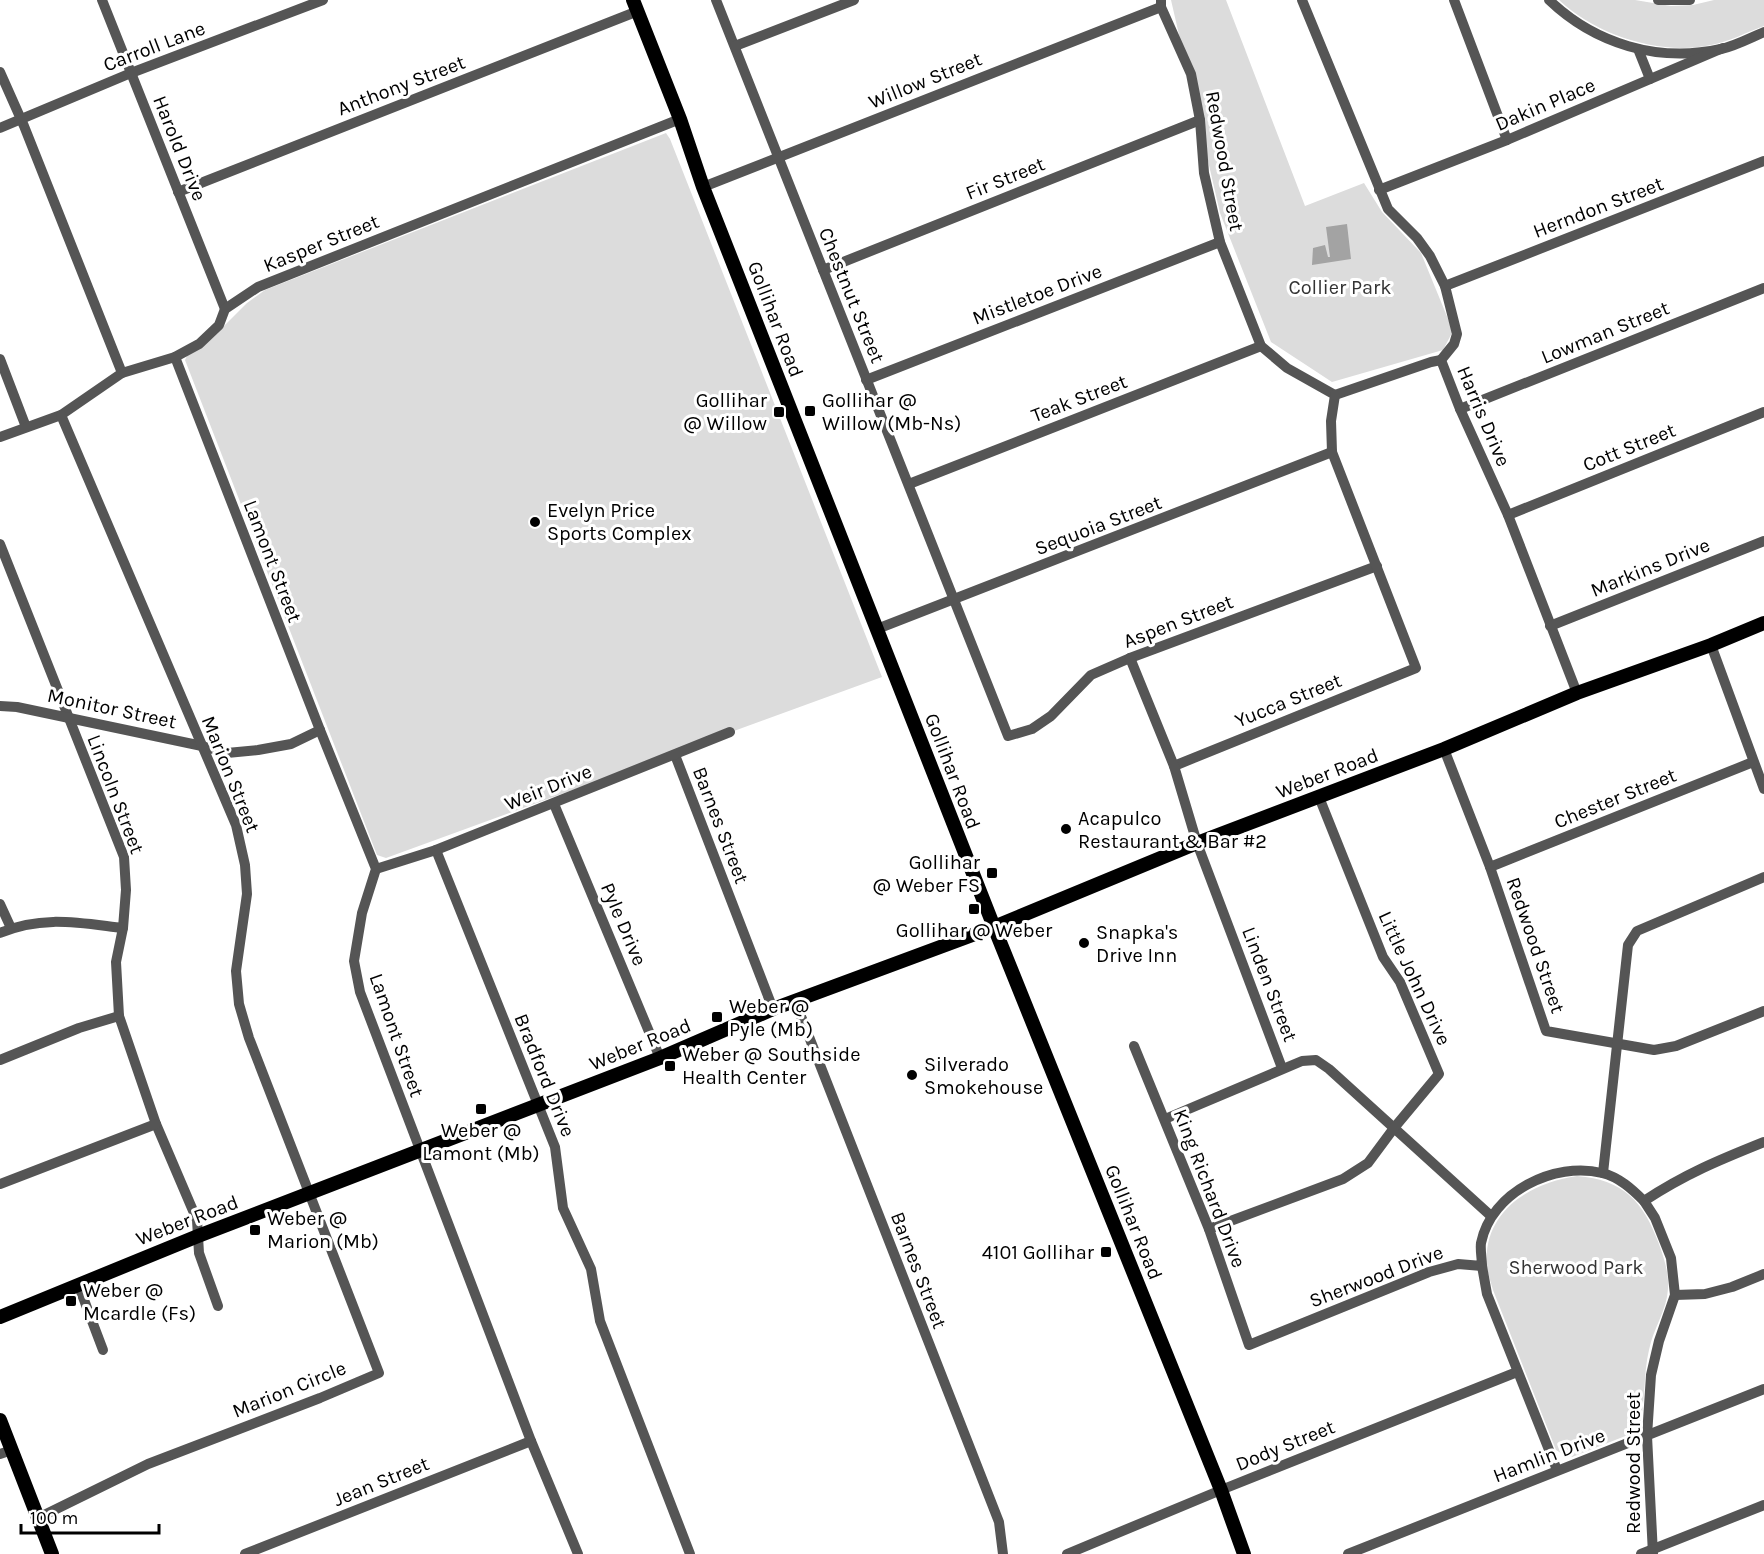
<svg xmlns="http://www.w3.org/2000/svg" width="1764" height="1554" font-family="Karla,sans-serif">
	<rect width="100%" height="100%" fill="#fff"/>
	<!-- green -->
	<g fill="#dcdcdc">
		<polygon points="1171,0 1226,0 1305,206 1364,183 1382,212 1421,253 1453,331 1443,350 1332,382 1271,342 1220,213"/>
		<path d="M1559 0H1635L1671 6 1693 5 1714 0H1764V26C1747 32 1729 42 1711 45 1660 56 1596 35 1559 0Z"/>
		<polygon points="666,133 670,139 882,677 386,858 377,855 185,360 187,356 213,337 247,303 265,290"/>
		<path d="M1577 1176C1624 1180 1643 1201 1659 1244 1664 1258 1669 1273 1668 1289 1667 1310 1653 1329 1649 1350 1643 1374 1646 1404 1639 1427L1633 1433 1572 1457 1564 1455 1556 1450 1493 1290C1491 1282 1488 1275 1487 1267 1482 1212 1529 1183 1577 1176Z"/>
	</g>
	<!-- water -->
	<polygon fill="#a3a3a3" points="1347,224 1351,259 1312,265 1313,248 1325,245 1328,257 1330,257 1326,227"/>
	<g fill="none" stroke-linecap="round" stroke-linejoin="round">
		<!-- minor -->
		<g stroke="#555" stroke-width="10">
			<polyline points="102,0 225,309"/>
			<polyline points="716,0 1008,736 1032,729 1051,716 1091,675 1130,658 1377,566"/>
			<polyline points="1161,0 1161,7 1191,74 1200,120 1204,173 1220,242 1261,346 1287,368 1335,395 1331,421 1332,452 1416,668 1174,766"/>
			<polyline points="1302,0 1388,209 1417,238 1430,256 1445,286 1457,334 1454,344 1441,360 1460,409 1508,515 1577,693"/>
			<polyline points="1454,0 1507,140"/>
			<path d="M1549 0C1595 44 1658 63 1721 49 1735 46 1750 38 1764 32"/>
			<polyline points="1658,0 1690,0"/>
			<polyline points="735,46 854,0"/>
			<polyline points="1638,49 1650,79"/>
			<polyline points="0,72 24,126 122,373"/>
			<polyline points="0,128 131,73 323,0"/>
			<polyline points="703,187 1161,7"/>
			<polyline points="1379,190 1507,140 1723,48"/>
			<polyline points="178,192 638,11"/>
			<polyline points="823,270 1200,120"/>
			<polyline points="1445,286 1764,161"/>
			<polyline points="175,357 320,730 376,869 362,913 354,961 360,992 531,1441 578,1554"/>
			<polyline points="0,359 26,427"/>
			<polyline points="866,380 1220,242"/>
			<polyline points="1335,395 1431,362 1441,360"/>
			<polyline points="1460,409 1764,288"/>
			<polyline points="0,437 61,415 122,373 175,357 199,344 219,325 225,309 258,287 680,119"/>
			<polyline points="909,484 1261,346"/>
			<polyline points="1508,515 1764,412"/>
			<polyline points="0,544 124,857 126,890 123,928 116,962 119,1016 156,1124 197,1220 199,1253 218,1306"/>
			<polyline points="1550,626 1764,541"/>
			<polyline points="877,629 1332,452"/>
			<polyline points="1711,645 1764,789"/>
			<polyline points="1130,658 1174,766 1197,843 1282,1068"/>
			<polyline points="0,706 17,707 202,746 227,753 258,750 291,744 320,730"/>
			<polyline points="1444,749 1490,867 1546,1031 1654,1050 1676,1046 1764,1011"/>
			<polyline points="675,755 773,1009"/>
			<polyline points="554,804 660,1058"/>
			<polyline points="436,850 555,1147 563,1208 591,1269 600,1321 690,1554"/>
			<polyline points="1490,867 1753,762"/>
			<polyline points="376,869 436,850 730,732"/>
			<polyline points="0,904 11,928"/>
			<path d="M0 933C42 915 79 923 123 928"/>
			<polyline points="795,1001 999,1522 1003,1554"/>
			<path d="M1134 1046 1209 1229 1249 1345 1429 1272 1458 1264 1482 1266C1482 1259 1480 1250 1481 1243 1491 1192 1555 1161 1602 1173 1619 1177 1632 1189 1644 1201 1685 1174 1719 1160 1764 1142"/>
			<polyline points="0,1060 79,1028 119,1016"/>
			<polyline points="1165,1119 1302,1061 1316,1060 1329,1069 1491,1216"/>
			<polyline points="1603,1173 1628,945 1637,931 1764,877"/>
			<polyline points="0,1184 156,1124"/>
			<polyline points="1644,1201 1655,1218 1671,1258 1675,1295 1659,1341 1651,1375 1647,1436 1653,1554"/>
			<polyline points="1209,1229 1343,1179 1368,1163 1394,1128 1439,1074 1400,982 1383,957 1319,797"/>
			<polyline points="1482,1266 1487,1294 1557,1470"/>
			<polyline points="78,1284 103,1350"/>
			<polyline points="1675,1295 1705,1294 1732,1287 1764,1274"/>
			<polyline points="0,1454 12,1450"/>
			<polyline points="38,1518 148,1464 320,1398 379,1373 249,1038 239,1004 236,971 247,894 245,865 236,825 61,415"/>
			<polyline points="245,1554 531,1441"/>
			<polyline points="1067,1554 1221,1490 1517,1372"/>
			<polyline points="1348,1554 1764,1389"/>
			<polyline points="1641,1554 1764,1505"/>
		</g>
		<!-- major -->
		<g stroke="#000" stroke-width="14">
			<polyline points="633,0 680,119 703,187 994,927 1221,1490 1244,1554"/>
			<polyline points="0,1317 198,1236 660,1058 773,1009 994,927 1197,843 1444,749 1577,693 1711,645 1764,623"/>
			<polyline points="0,1420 52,1554"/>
		</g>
	</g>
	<!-- markers -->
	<g fill="#000" stroke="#fff" stroke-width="2">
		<rect x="804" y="405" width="12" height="12" rx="3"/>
		<rect x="773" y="406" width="12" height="12" rx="3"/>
		<circle cx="535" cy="522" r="6"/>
		<circle cx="1066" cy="829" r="6"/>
		<rect x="986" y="867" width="12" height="12" rx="3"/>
		<rect x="968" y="903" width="12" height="12" rx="3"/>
		<circle cx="1084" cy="943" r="6"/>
		<rect x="711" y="1011" width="12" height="12" rx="3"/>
		<rect x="664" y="1060" width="12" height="12" rx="3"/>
		<circle cx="912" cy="1075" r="6"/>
		<rect x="475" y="1103" width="12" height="12" rx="3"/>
		<rect x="249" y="1224" width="12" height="12" rx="3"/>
		<rect x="1100" y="1246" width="12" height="12" rx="3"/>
		<rect x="65" y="1295" width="12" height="12" rx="3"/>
	</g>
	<g text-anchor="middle" stroke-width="6" stroke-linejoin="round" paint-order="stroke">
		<!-- street labels -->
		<g font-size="20" fill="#000" stroke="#fff">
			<text transform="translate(154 46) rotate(-21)" y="7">Carroll Lane</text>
			<text transform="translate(925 80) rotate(-22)" y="7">Willow Street</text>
			<text transform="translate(401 85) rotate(-21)" y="7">Anthony Street</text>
			<text transform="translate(1545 104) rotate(-23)" y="7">Dakin Place</text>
			<text transform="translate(180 148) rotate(68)" y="7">Harold Drive</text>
			<text transform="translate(1225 161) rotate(80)" y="7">Redwood Street</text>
			<text transform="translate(1005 178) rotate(-22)" y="7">Fir Street</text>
			<text transform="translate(1598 207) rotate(-21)" y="7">Herndon Street</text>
			<text transform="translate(321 243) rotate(-22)" y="7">Kasper Street</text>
			<text transform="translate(1037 294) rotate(-21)" y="7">Mistletoe Drive</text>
			<text transform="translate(852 295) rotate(68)" y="7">Chestnut Street</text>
			<text transform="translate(776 319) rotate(69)" y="7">Gollihar Road</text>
			<text transform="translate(1605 332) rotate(-22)" y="7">Lowman Street</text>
			<text transform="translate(1079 398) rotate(-21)" y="7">Teak Street</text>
			<text transform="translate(1484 416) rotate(67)" y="7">Harris Drive</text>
			<text transform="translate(1629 447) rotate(-22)" y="7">Cott Street</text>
			<text transform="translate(1098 525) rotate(-21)" y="7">Sequoia Street</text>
			<text transform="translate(273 561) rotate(69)" y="7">Lamont Street</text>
			<text transform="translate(1650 567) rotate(-22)" y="7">Markins Drive</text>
			<text transform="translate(1178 621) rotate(-21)" y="7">Aspen Street</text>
			<text transform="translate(1288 700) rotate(-22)" y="7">Yucca Street</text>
			<text transform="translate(112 708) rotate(12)" y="7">Monitor Street</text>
			<text transform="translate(953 771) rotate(69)" y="7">Gollihar Road</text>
			<text transform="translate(1327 773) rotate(-21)" y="7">Weber Road</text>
			<text transform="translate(231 774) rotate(68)" y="7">Marion Street</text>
			<text transform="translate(548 787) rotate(-22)" y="7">Weir Drive</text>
			<text transform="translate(116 794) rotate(69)" y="7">Lincoln Street</text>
			<text transform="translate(1615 798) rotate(-22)" y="7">Chester Street</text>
			<text transform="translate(721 825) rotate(69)" y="7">Barnes Street</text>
			<text transform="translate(624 924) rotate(67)" y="7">Pyle Drive</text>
			<text transform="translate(1536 945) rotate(71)" y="7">Redwood Street</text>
			<text transform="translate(1415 978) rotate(65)" y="7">Little John Drive</text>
			<text transform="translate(1270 984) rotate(69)" y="7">Linden Street</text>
			<text transform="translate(397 1035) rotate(71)" y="7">Lamont Street</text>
			<text transform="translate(640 1044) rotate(-22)" y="7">Weber Road</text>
			<text transform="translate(545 1075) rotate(68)" y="7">Bradford Drive</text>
			<text transform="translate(1210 1188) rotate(69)" y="7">King Richard Drive</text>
			<text transform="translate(187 1220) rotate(-21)" y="7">Weber Road</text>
			<text transform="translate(1134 1222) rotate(68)" y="7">Gollihar Road</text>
			<text transform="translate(919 1270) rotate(69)" y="7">Barnes Street</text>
			<text transform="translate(1376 1276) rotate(-21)" y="7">Sherwood Drive</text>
			<text transform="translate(289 1389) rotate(-22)" y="7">Marion Circle</text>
			<text transform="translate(1285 1445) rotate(-22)" y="7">Dody Street</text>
			<text transform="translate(1549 1455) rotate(-21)" y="7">Hamlin Drive</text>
			<text transform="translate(1633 1463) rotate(-90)" y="7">Redwood Street</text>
			<text transform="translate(381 1481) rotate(-22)" y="7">Jean Street</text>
		</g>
		<!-- park labels -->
		<g font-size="20" fill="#333" stroke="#fff">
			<text x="1340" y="294">Collier Park</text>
			<text x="1576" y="1274">Sherwood Park</text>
		</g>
		<!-- poi labels -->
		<g font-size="20" fill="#000" stroke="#fff" text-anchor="start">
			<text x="767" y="407" text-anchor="end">Gollihar<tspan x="767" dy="23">@ Willow</tspan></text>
			<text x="822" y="407">Gollihar @<tspan x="822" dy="23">Willow (Mb-Ns)</tspan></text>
			<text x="547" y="517">Evelyn Price<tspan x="547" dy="23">Sports Complex</tspan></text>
			<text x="1078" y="825">Acapulco<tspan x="1078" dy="23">Restaurant &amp; Bar #2</tspan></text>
			<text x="980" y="869" text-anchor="end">Gollihar<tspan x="980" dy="23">@ Weber FS</tspan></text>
			<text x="974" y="937" text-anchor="middle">Gollihar @ Weber</text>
			<text x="1096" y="939">Snapka's<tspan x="1096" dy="23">Drive Inn</tspan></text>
			<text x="729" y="1013">Weber @<tspan x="729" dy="23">Pyle (Mb)</tspan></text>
			<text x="682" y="1061">Weber @ Southside<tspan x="682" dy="23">Health Center</tspan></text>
			<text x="924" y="1071">Silverado<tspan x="924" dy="23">Smokehouse</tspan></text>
			<text x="481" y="1137" text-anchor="middle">Weber @<tspan x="481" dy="23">Lamont (Mb)</tspan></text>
			<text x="267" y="1225">Weber @<tspan x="267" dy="23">Marion (Mb)</tspan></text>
			<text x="1094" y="1259" text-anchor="end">4101 Gollihar</text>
			<text x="83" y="1297">Weber @<tspan x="83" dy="23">Mcardle (Fs)</tspan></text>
		</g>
	</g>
	<!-- scale -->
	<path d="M21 1524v9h138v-9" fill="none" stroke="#000000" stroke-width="3"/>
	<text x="30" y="1524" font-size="18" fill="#000000" stroke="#ffffff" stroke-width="4.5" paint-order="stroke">100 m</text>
</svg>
